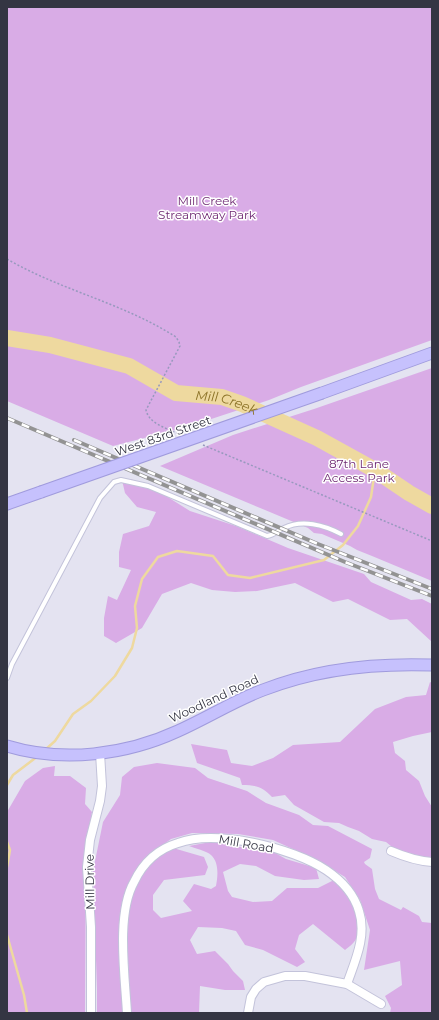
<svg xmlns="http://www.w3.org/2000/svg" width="439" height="1020" font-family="Montserrat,sans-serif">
	<rect width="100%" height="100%" fill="#e4e3f1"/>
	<!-- green -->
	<g fill="#d9ace6">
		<polygon points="7,7 432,7 432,340 301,387 269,400 187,427 113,446 7,401"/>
		<polygon points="432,368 432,581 372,556 357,550 350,546 322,534 314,533 308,528 160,466 233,435 314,409"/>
		<polygon points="131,479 166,496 190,511 236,526 288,548 364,574 371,582 411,600 422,599 432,604 432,642 407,619 390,620 348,599 333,602 295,583 257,591 235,592 212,590 191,583 162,594 142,628 116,643 104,636 104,618 108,596 117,600 131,570 119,567 119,552 123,534 149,526 156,512 137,507 125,493 122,480"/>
		<path d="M430 682 432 683V732L413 736 393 742 395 753 405 761 406 770 419 781 425 796 432 807V857H419L397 851 386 842 372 839 359 831 348 827 339 823 324 822 294 805 285 795 272 797C263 787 256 785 242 785L240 778 197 763 191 744 227 750 231 763 252 766 273 758 293 745 340 742 375 709 406 697 426 695Z"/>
		<polygon points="157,763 195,768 208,778 247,791 266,803 299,815 313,825 328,826 372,849 370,858 364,862 365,864 372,869 375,889 379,899 401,910 403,907 419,916 422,922 432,923 432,1013 390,1013 391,1008 385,996 402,985 400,961 364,970 370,930 360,900 345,877 317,860 273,840 238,834 192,833 171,839 145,858 128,884 120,929 123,1013 97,1013 97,989 93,871 103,822 120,795 122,777 134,767"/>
		<polygon points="55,766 54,776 70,776 86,788 85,804 92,812 86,849 85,1013 7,1013 7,812 25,781 43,768"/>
		<path d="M205 843H225L235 847H252L270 850 286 859 316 868 319 879 304 880 275 876 256 866 240 864 223 872 228 891 232 897 253 902 272 901 287 888H318L334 880C345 893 368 919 356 939 354 943 349 947 345 950L313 924 299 935 295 949 305 962 297 967 263 950 245 945 236 931 222 928 198 927 190 940 197 954 215 951 228 964 233 971 243 981 245 990H225L200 986 199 1013H131L126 926 130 901 144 870 158 856 173 848 204 857 208 867 205 875 164 880 153 895V910L161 918 192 911 183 901 194 884 211 889 216 886C218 876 219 862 211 855 207 851 194 848 189 846Z"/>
	</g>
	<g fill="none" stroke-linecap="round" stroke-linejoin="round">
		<!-- stream -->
		<g stroke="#eed99f" stroke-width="2.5">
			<polyline points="45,750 55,741 73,714 91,701 115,676 132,648 137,628 135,606 142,579 158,557 177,551 213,556 228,575 250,578 324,560 343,545 358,526 371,497 375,470"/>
			<polyline points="7,785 13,775 38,756"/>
			<polyline points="7,842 10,850 7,867"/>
			<polyline points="7,935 24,995 27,1013"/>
		</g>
		<!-- river -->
		<path stroke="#eed99f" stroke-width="16" id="s1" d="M7 338 50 345 129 366 176 393 222 397 242 404 317 438 375 470 409 493 432 506"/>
		<defs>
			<path id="lane" d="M7 678 12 664 100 498 114 482 121 480 148 486 267 536C274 535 277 531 284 528 302 519 324 525 341 534"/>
			<g id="street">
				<path d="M391 851C405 857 417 861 432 862"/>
				<polyline points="91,1013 91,927 87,867 90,840 100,801 102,786 100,753"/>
				<path d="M127 1013C125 976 116 914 134 882 143 863 158 849 178 843 216 829 293 848 326 870 341 880 354 894 359 911 367 936 355 961 347 984"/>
				<polyline points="248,1013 251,997 256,989 264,982 285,976 305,976 347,984 381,1004"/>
			</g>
			<g id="secondary">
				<polyline points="322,393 432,353"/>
				<polyline points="7,504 41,492"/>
				<path d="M7 746C63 763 126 755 178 731 207 718 234 701 263 690 316 669 375 663 432 665"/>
			</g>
		</defs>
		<!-- lane casing -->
		<use href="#lane" stroke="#c3c3da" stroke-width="6"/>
		<!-- street casing -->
		<use href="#street" stroke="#c3c3da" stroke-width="10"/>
		<!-- secondary casing -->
		<use href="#secondary" stroke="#a09bdd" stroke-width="13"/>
		<!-- path -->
		<g stroke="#9899be" stroke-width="1.5" stroke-dasharray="2 2" stroke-linecap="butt">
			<path d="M7 259C60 290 123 303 176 337L179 342 180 346 146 410C149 424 167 428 178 434"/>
			<polyline points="203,445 432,541"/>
		</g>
		<!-- lane -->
		<use href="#lane" stroke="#fff" stroke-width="4"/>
		<!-- street -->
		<use href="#street" stroke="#fff" stroke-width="8"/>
		<!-- secondary -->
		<use href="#secondary" stroke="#c6c1fd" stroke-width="11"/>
		<defs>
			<g id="rail">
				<polyline points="7,418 345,562 432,596"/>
				<polyline points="74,440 318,544 432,589"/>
			</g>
		</defs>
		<!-- rail casing -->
		<use href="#rail" stroke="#939393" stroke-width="4"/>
		<!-- rail -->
		<use href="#rail" stroke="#fff" stroke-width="2.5" stroke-dasharray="8" stroke-linecap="butt"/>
		<defs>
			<polyline id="secondary-bridge" points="41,492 322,393"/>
		</defs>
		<!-- secondary-bridge casing -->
		<use href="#secondary-bridge" stroke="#a09bdd" stroke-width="13" stroke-linecap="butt"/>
		<!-- secondary-bridge -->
		<use href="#secondary-bridge" stroke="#c6c1fd" stroke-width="11"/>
	</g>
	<g text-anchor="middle" stroke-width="3" stroke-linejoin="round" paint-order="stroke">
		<!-- park labels -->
		<g font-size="12" fill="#6f2973" stroke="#fff">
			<text x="207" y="205">Mill Creek<tspan x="207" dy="14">Streamway Park</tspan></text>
			<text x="359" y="468">87th Lane<tspan x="359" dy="14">Access Park</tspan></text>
		</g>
		<!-- street labels -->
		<g font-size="12" fill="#343543" stroke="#fff">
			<text transform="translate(163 436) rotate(-19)" y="4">West 83rd Street</text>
			<text transform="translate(214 699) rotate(-25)" y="4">Woodland Road</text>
			<text transform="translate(246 844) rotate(10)" y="4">Mill Road</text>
			<text transform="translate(90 882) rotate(-91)" y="4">Mill Drive</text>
		</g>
		<!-- water labels -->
		<g font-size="13" font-style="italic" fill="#8d7429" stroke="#fff">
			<text dy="5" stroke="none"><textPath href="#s1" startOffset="231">Mill Creek</textPath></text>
		</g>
	</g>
	<!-- border -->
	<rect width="439" height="1020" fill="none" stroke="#343543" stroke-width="16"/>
</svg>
